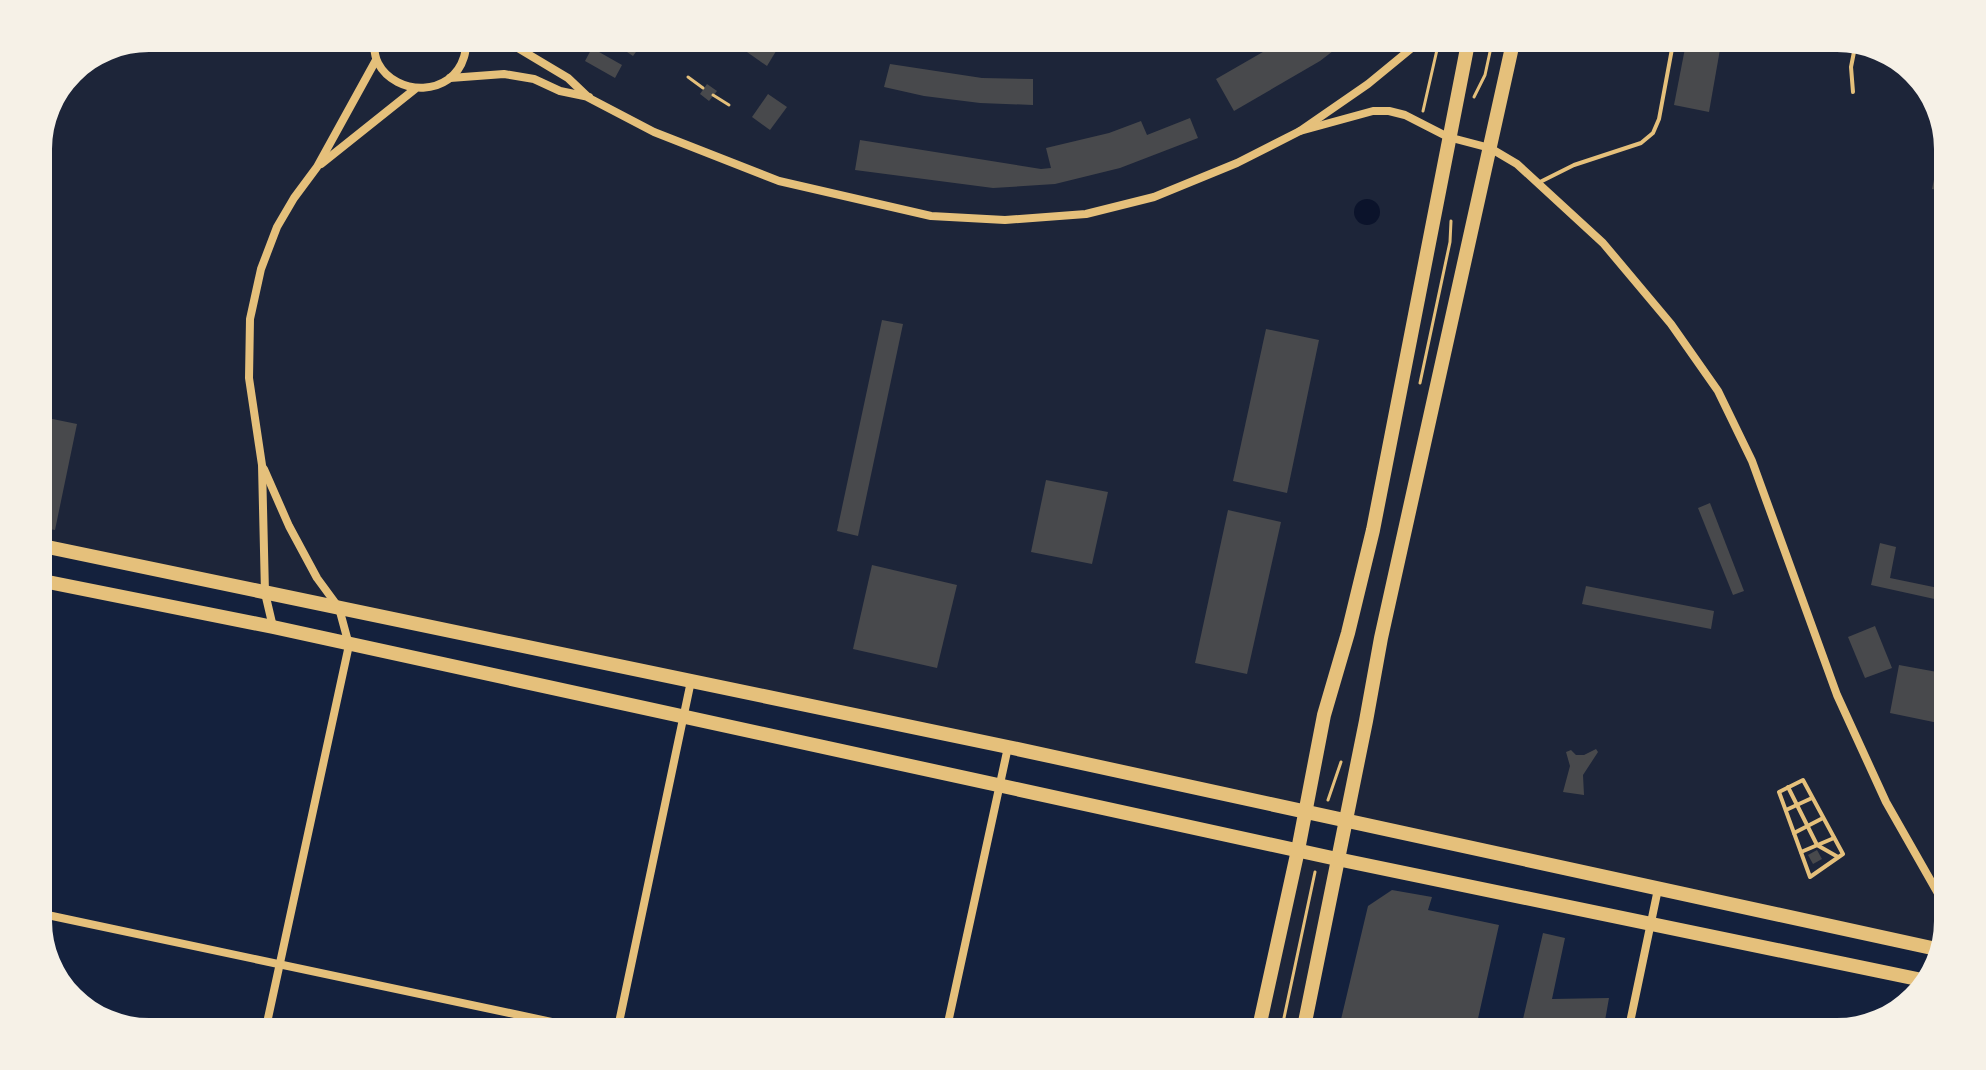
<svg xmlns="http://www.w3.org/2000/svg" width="1986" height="1070" font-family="'Golos Text',sans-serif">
	<rect width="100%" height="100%" fill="#14213d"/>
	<!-- green -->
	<g fill="#1d2539">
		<polygon points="149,38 1837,38 1887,50 1930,88 1948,142 1948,921 1941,950 38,545 38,142 71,70"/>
		<polygon points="1298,850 1337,859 1303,1032 1258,1032"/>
	</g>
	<!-- water -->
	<circle fill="#0b132b" cx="1367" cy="212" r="13"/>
	<!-- building -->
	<g fill="#48494c">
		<polygon points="627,38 646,38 633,56 621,48"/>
		<polygon points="727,38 784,38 767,66"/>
		<polygon points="1287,38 1340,38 1333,51 1320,61 1234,111 1216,79"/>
		<polygon points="1687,38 1722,38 1709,112 1674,105"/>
		<polygon points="592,48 622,65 615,78 585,61"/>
		<polygon points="1879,48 1887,50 1904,65 1877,60"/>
		<polygon points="890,64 982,78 1033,79 1033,105 980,103 924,96 884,87"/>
		<polygon points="707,84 717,91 709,101 700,94"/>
		<polygon points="768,94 787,107 770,130 752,117"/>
		<polygon points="1190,118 1198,138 1120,168 1055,184 993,188 855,170 860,140 1041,169 1051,168 1046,148 1109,133 1141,121 1147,135"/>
		<polygon points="1944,132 1948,142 1948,192 1932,189"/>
		<polygon points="882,320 903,324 858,536 837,531"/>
		<polygon points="1266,329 1319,340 1287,493 1233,481"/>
		<polygon points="38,416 77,424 55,530 38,527"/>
		<polygon points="1945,452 1948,453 1948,500 1935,497"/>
		<polygon points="1046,480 1108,492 1092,564 1031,552"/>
		<polygon points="1710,503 1744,591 1733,595 1698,508"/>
		<polygon points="1228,510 1281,522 1247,674 1195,663"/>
		<polygon points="1880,543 1896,547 1890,578 1948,590 1948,602 1871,585"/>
		<polygon points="872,565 957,585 937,668 853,649"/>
		<polygon points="1586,586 1714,611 1711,629 1582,604"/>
		<polygon points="1875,626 1892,668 1865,678 1848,637"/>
		<polygon points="1899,665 1948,674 1948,725 1890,713"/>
		<polygon points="1596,749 1598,752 1583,775 1584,795 1563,792 1570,766 1566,752 1571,750 1576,755 1584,755"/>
		<polygon points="1817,850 1822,859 1813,864 1808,855"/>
		<polygon points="1392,890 1432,897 1428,910 1499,925 1475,1032 1338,1032 1368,906"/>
		<polygon points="1543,933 1565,938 1552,999 1609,998 1603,1032 1520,1032"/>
	</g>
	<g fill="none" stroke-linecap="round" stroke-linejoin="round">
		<!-- path -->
		<g stroke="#e5c07b" stroke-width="3">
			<polyline points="442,38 453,45"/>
			<polyline points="688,77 703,88"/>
			<polyline points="713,95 729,105"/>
			<polyline points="1474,97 1485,75 1493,38"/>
			<polyline points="1423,111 1439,41"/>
			<polyline points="1420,383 1450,242 1451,221"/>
			<polyline points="1328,800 1341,762"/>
			<polyline points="1281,1032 1315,872"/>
		</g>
		<!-- service -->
		<g stroke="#e5c07b" stroke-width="4">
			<polyline points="1853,92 1851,67 1856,42"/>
			<polyline points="1540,182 1574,165 1641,143 1653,133 1659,119 1674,38"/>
			<polygon points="1803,780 1843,854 1810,877 1779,792"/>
			<polyline points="1788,787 1817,845 1838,857"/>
			<polyline points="1786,810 1812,798"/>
			<polyline points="1794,833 1823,818"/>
			<polyline points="1801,852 1834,838"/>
		</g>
		<!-- minor -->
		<g stroke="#e5c07b" stroke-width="8">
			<path d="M373 38C374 46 374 56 378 63 396 97 452 97 464 57 466 51 466 44 467 38"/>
			<polyline points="501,38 568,78 589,98 654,132 779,181 931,216 1005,220 1086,214 1154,197 1237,163 1300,131 1368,84 1424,38"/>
			<polyline points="450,78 504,74 534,79 560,91 589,97"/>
			<polyline points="1300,131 1373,111 1389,111 1405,115 1448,137 1490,148 1517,164 1603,243 1671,324 1718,391 1752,461 1837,695 1886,802 1948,911"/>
			<polyline points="321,164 415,89"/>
			<polyline points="264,469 289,526 317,578 339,608 349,645 265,1032"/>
			<polyline points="273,627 265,593 262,465 249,378 250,319 261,269 277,227 294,198 317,167 376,60"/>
			<polyline points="38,913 599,1032"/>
			<polyline points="617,1032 691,681"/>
			<polyline points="946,1032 1008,747"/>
			<polyline points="1628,1032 1658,889"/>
		</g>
		<!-- primary -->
		<g stroke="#e5c07b" stroke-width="14">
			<polyline points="38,545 1008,747 1941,950"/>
			<polyline points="38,580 273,627 1337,859 1927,981"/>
			<polyline points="1258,1032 1298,850 1324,715 1348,633 1373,530 1469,38"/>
			<polyline points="1303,1032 1366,721 1381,638 1514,38"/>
		</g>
	</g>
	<!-- crop -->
	<path d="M0 0H1986V1070H0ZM149 52H1837A97 97 0 0 1 1934 149V921A97 97 0 0 1 1837 1018H149A97 97 0 0 1 52 921V149A97 97 0 0 1 149 52Z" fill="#f6f1e7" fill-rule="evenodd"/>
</svg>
